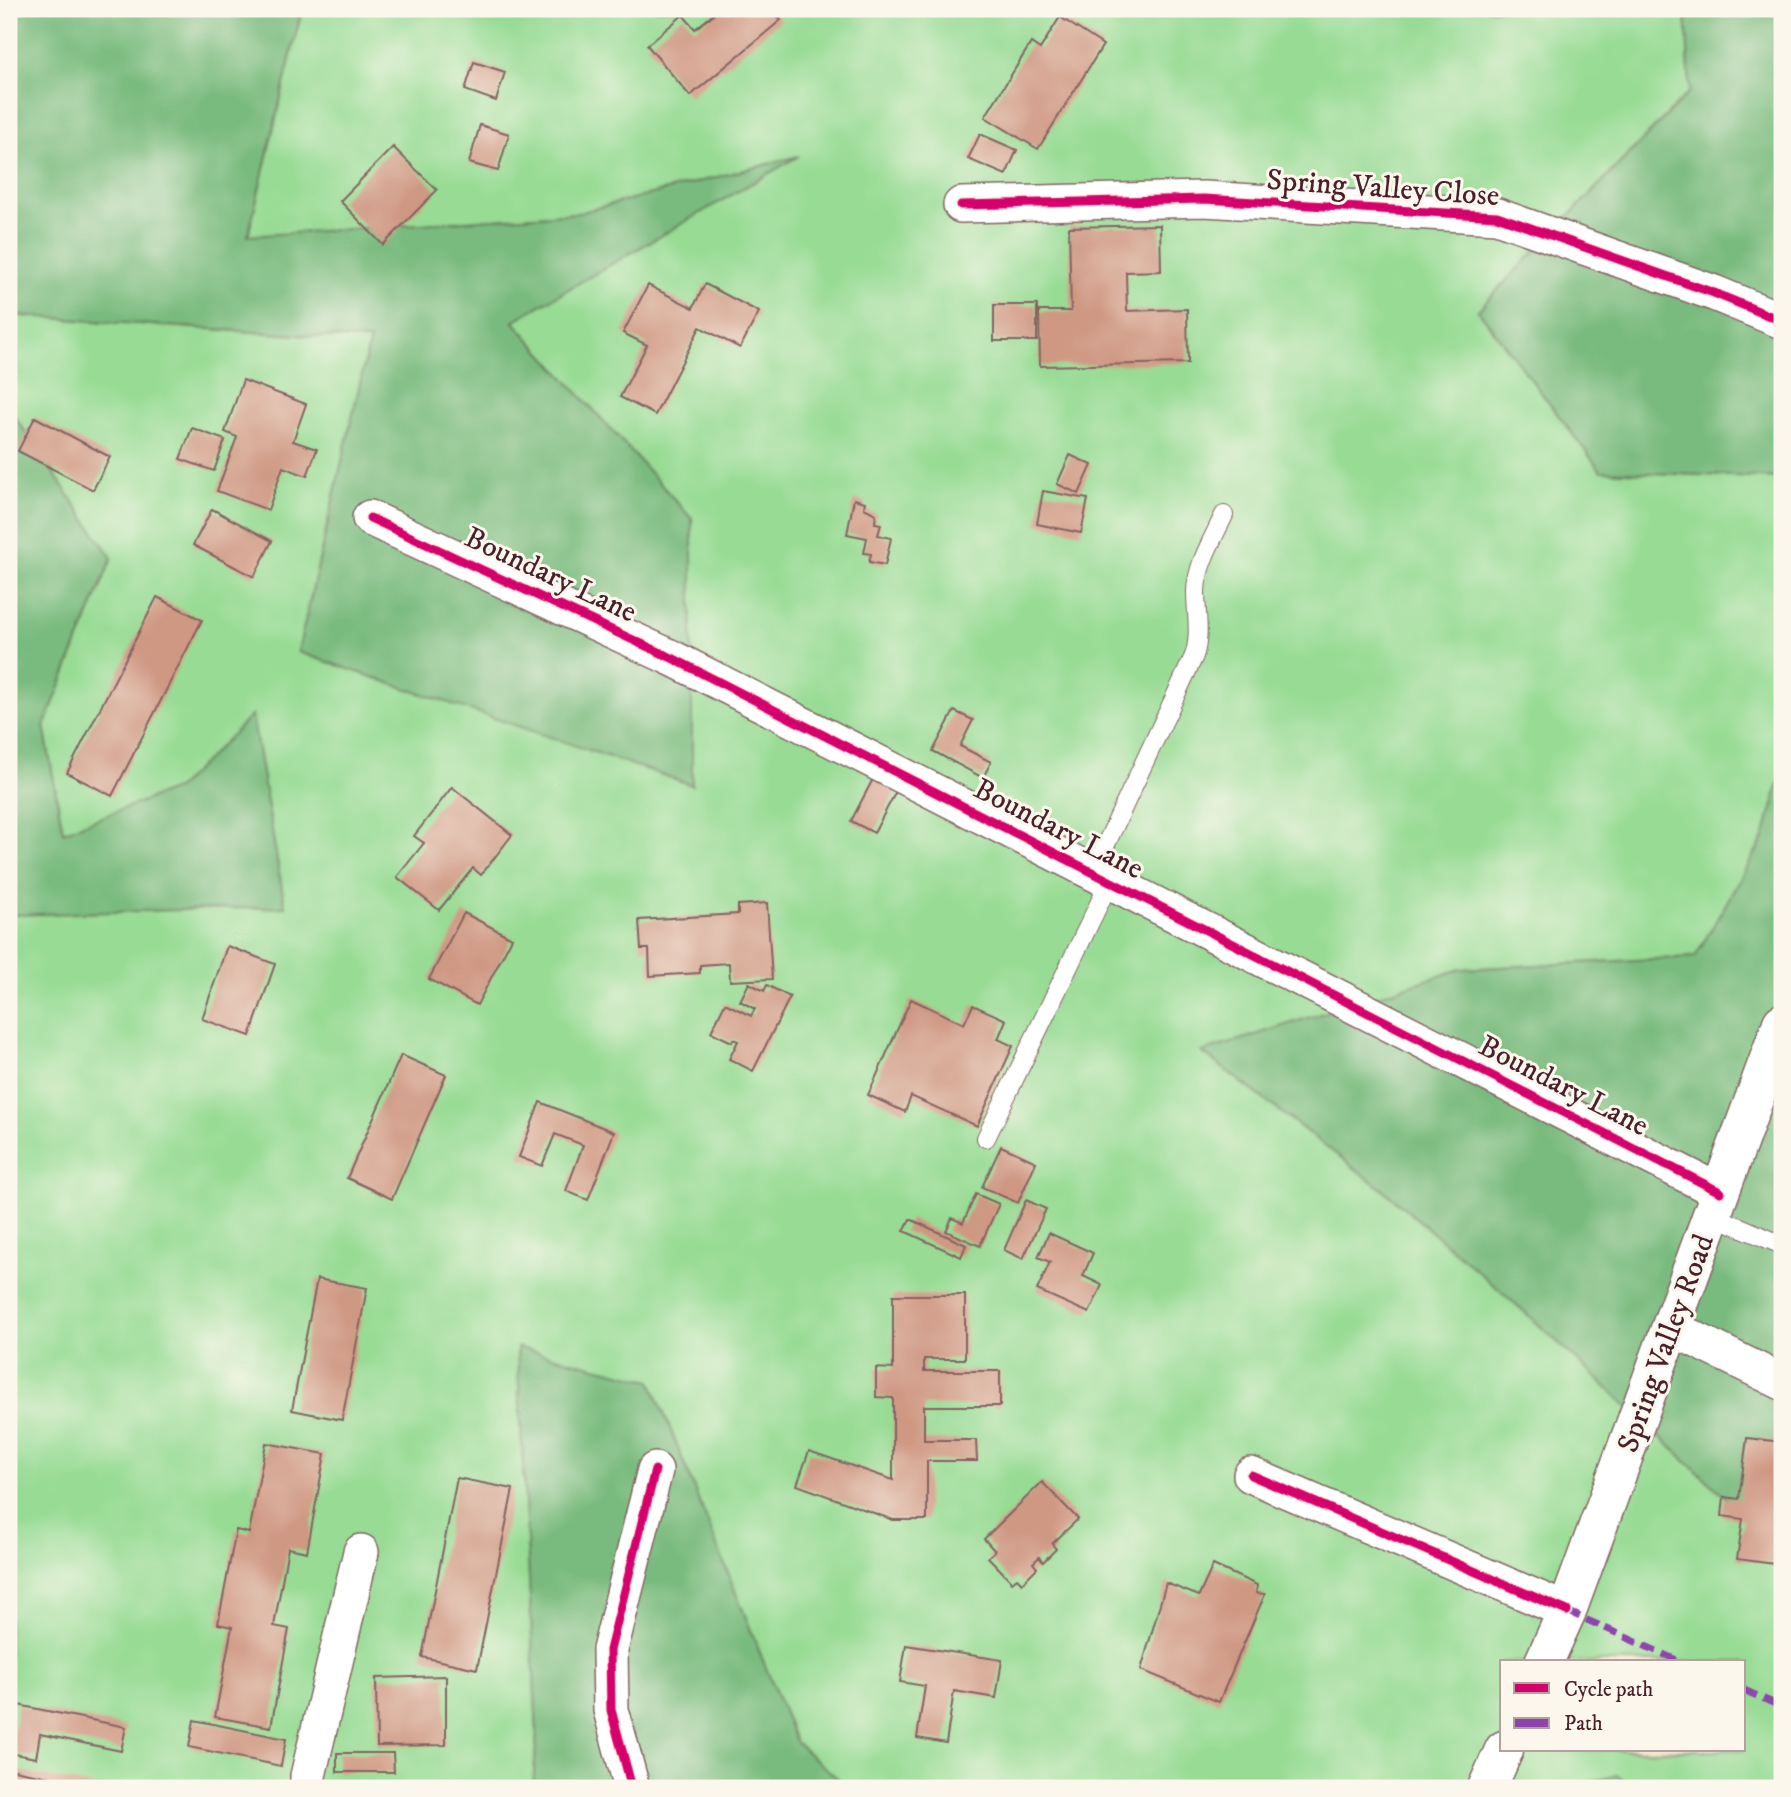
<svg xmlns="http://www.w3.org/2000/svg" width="1791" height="1797" font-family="'IM FELL DW Pica',serif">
	<rect width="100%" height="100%" fill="#fbf7ec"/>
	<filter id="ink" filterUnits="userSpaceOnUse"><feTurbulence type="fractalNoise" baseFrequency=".0143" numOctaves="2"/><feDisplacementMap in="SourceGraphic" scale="14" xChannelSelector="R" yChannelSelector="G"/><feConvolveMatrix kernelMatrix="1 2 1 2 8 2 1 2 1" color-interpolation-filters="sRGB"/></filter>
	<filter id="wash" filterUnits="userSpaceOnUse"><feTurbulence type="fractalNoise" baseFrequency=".00686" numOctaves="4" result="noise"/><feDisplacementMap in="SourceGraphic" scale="28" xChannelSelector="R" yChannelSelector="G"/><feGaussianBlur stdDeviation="1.57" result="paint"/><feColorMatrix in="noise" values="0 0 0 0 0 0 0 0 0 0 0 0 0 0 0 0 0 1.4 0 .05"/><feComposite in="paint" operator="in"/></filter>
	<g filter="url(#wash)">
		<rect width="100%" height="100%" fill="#f1e3c7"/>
		<!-- green -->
		<path fill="#97db94" stroke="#707d60" stroke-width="2" fill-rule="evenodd" d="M302 9H1686L1690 91 1478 310 1601 471 1782 478V772L1764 838 1696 957 1461 969 1202 1052 1386 1192 1525 1312 1782 1549V1788H1631L1617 1775 1566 1788H849L796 1743 651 1381 517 1348 537 1733 533 1788H9V915L285 906 252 716 178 788 63 832 44 726 112 558 9 408V315L370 340 298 652 692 519 513 321 796 157 578 213 247 237ZM1502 1662H1744V1750H1502Z"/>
		<!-- forest -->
		<g fill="#79bb7e" stroke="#626d54" stroke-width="2">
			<polygon points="9,9 302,9 248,236 578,213 799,156 513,321 692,519 692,785 298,652 370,340 9,315"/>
			<polygon points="1686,9 1782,9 1782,478 1601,471 1478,310 1690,91"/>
			<polygon points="9,408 112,558 44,726 63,832 178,788 252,715 285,907 9,915"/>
			<polygon points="1782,772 1782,1549 1525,1312 1386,1192 1202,1052 1461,969 1695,957 1764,838"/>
			<polygon points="517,1347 651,1381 796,1743 849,1788 533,1788 537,1733"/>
			<polygon points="1618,1775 1631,1788 1566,1788"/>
		</g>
		<g id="blocks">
			<!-- building -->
			<g fill="#cf9883">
				<polygon points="720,9 771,9 781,20 690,96 647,45 683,15 695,29"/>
				<polygon points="1060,17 1103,45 1038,149 985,117 1031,43 1040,49"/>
				<polygon points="474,62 505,72 496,101 465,90"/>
				<polygon points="480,125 509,134 498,171 469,163"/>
				<polygon points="980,134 1017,150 1006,175 968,159"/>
				<polygon points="393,147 437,190 383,245 340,201"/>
				<polygon points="1160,225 1161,271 1126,272 1127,311 1187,309 1188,363 1040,366 1039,311 1071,311 1069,227"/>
				<polygon points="705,284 759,312 740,348 700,327 655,415 620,397 647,345 623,333 648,285 693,308"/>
				<rect x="994" y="305" width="43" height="36"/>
				<polygon points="243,380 306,404 293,441 317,449 307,476 283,467 268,510 217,491 237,437 225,432"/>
				<polygon points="35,417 110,457 93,490 18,451"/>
				<polygon points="192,428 225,440 214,471 180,459"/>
				<polygon points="1070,455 1092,465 1079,494 1057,484"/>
				<polygon points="1043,491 1088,499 1081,533 1037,524"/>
				<polygon points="854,499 865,502 864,508 876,514 875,523 881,524 878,535 891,538 885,565 869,562 871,554 864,553 867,538 847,534"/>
				<polygon points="212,509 272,541 254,577 193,545"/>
				<polygon points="157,597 202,620 112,796 67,773"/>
				<polygon points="954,711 973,720 960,746 991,762 983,778 933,751"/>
				<polygon points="874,777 902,780 874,833 851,821"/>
				<polygon points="452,787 512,835 481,875 473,868 439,910 397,877 424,843 414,836"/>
				<polygon points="767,903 772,979 730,981 729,963 700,965 700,973 650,976 649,949 641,949 639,920 738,914 738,905"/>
				<polygon points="464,913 512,938 477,1005 429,979"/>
				<polygon points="227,946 275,964 250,1036 202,1019"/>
				<polygon points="749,983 764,991 767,985 790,997 753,1071 729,1059 738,1041 733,1039 732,1042 711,1032 725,1003 751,1016 755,1009 740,1001"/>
				<polygon points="911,999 964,1024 973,1005 1006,1020 998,1039 1013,1046 977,1126 911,1096 905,1112 868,1095"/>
				<polygon points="401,1055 446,1075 392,1199 347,1178"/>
				<polygon points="540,1102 614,1132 588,1200 566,1191 583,1145 555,1134 542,1166 519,1157"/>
				<polygon points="1001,1146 1036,1162 1018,1203 982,1187"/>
				<polygon points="976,1194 999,1204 980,1246 946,1231 952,1218 963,1223"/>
				<polygon points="1026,1200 1046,1209 1023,1259 1004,1250"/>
				<polygon points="910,1219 966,1245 961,1257 904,1231"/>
				<polygon points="1049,1233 1093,1253 1083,1276 1102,1285 1089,1313 1037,1290 1050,1262 1038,1257"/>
				<polygon points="317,1279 367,1288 342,1420 292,1410"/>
				<polygon points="893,1295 965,1295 965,1359 924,1359 924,1371 1000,1371 1000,1406 924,1406 924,1440 976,1440 977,1461 927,1461 927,1520 893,1520 797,1485 809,1451 893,1480 893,1398 876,1397 876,1368 893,1369"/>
				<polygon points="1747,1438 1782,1442 1782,1565 1737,1559 1743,1519 1722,1516 1724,1497 1739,1499"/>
				<polygon points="266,1443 325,1454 307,1552 288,1548 274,1626 289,1629 271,1727 215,1717 232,1627 218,1624 236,1530 249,1533"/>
				<polygon points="457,1478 513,1489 477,1669 422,1657"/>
				<polygon points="1042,1482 1078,1519 1052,1544 1056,1549 1043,1562 1039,1557 1033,1563 1037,1568 1022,1583 1017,1578 1012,1582 988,1557 995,1551 984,1539"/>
				<polygon points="1213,1565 1257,1585 1256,1593 1265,1594 1219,1702 1141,1670 1166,1583 1199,1596"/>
				<polygon points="906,1645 1002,1660 996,1698 954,1691 946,1743 917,1738 925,1686 900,1682"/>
				<polygon points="446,1676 446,1745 377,1746 376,1678"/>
				<polygon points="18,1705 126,1727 121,1751 40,1734 36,1758 9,1753"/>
				<polygon points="194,1720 286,1739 281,1766 189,1747"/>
				<polygon points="337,1753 393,1753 394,1772 337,1772"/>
				<polygon points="9,1769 98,1787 98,1788 9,1788"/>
			</g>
		</g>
	</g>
	<g filter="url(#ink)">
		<use href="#blocks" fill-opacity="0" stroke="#846462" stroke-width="2"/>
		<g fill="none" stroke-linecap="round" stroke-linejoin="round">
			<defs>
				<g id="lane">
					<path d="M1093 872 1194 656C1201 635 1196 613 1196 591 1197 564 1213 539 1224 515"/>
					<polyline points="986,1138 1110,881"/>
					<polyline points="1712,1215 1782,1245"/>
				</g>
				<g id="street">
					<polyline points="961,205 1204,199 1497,216 1714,293 1782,321"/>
					<polyline points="370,518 672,658 1720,1192"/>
					<polyline points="1670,1327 1782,1382"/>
					<polyline points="1251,1475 1567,1611"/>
					<polyline points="308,1788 308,1776 361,1552"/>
					<polyline points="632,1788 611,1710 610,1650 655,1470"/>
				</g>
				<g id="secondary">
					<polyline points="1544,1662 1567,1611 1782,1023"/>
					<polyline points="1487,1788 1504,1750"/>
				</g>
			</defs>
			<!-- lane casing -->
			<use href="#lane" stroke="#846462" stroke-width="20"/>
			<!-- street casing -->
			<use href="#street" stroke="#846462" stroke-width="38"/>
			<!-- secondary casing -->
			<use href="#secondary" stroke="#846462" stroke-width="41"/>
			<!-- lane -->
			<use href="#lane" stroke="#fff" stroke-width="18"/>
			<!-- street -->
			<use href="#street" stroke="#fff" stroke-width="35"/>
			<!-- secondary -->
			<use href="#secondary" stroke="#fff" stroke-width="38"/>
			<!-- quiet -->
			<g stroke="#8e44ad" stroke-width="7" stroke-dasharray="14 7" stroke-linecap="butt">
				<polyline points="1567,1611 1681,1662"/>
				<polyline points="1744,1690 1782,1707"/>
			</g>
			<defs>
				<g id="cycleway">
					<polyline points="961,205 1204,199 1497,216 1714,293 1782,321"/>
					<polyline points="370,518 672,658 1720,1192"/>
					<polyline points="1251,1475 1567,1611"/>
					<polyline points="632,1788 611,1710 610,1650 655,1470"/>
				</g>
			</defs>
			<!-- cycleway casing -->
			<use href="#cycleway" stroke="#fbf7ec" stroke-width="13"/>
			<!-- cycleway -->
			<use href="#cycleway" stroke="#d6006c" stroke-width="9"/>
		</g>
	</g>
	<g text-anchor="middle" stroke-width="6" stroke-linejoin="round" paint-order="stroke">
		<!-- street labels -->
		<g font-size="30" fill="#4a1f2b" stroke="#fbf7ec">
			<text transform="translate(1383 187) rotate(4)" y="10">Spring Valley Close</text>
			<text transform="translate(551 574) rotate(25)" y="10">Boundary Lane</text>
			<text transform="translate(1059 828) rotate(27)" y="10">Boundary Lane</text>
			<text transform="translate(1564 1085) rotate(27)" y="10">Boundary Lane</text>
			<text transform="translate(1665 1343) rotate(-70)" y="10">Spring Valley Road</text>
		</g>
	</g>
	<!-- margin -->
	<rect width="1791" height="1797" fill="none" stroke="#fbf7ec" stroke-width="35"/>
	<!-- legend -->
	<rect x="1500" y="1660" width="245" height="91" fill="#fbf7ec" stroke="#b4a19f" stroke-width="2"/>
	<rect x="1514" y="1683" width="35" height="10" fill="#d6006c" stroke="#b4a19f" stroke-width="2"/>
	<text x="1564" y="1696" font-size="21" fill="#4a1f2b">Cycle path</text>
	<rect x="1514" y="1718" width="35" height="10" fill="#8e44ad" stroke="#b4a19f" stroke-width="2"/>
	<text x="1564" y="1730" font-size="21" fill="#4a1f2b">Path</text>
</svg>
